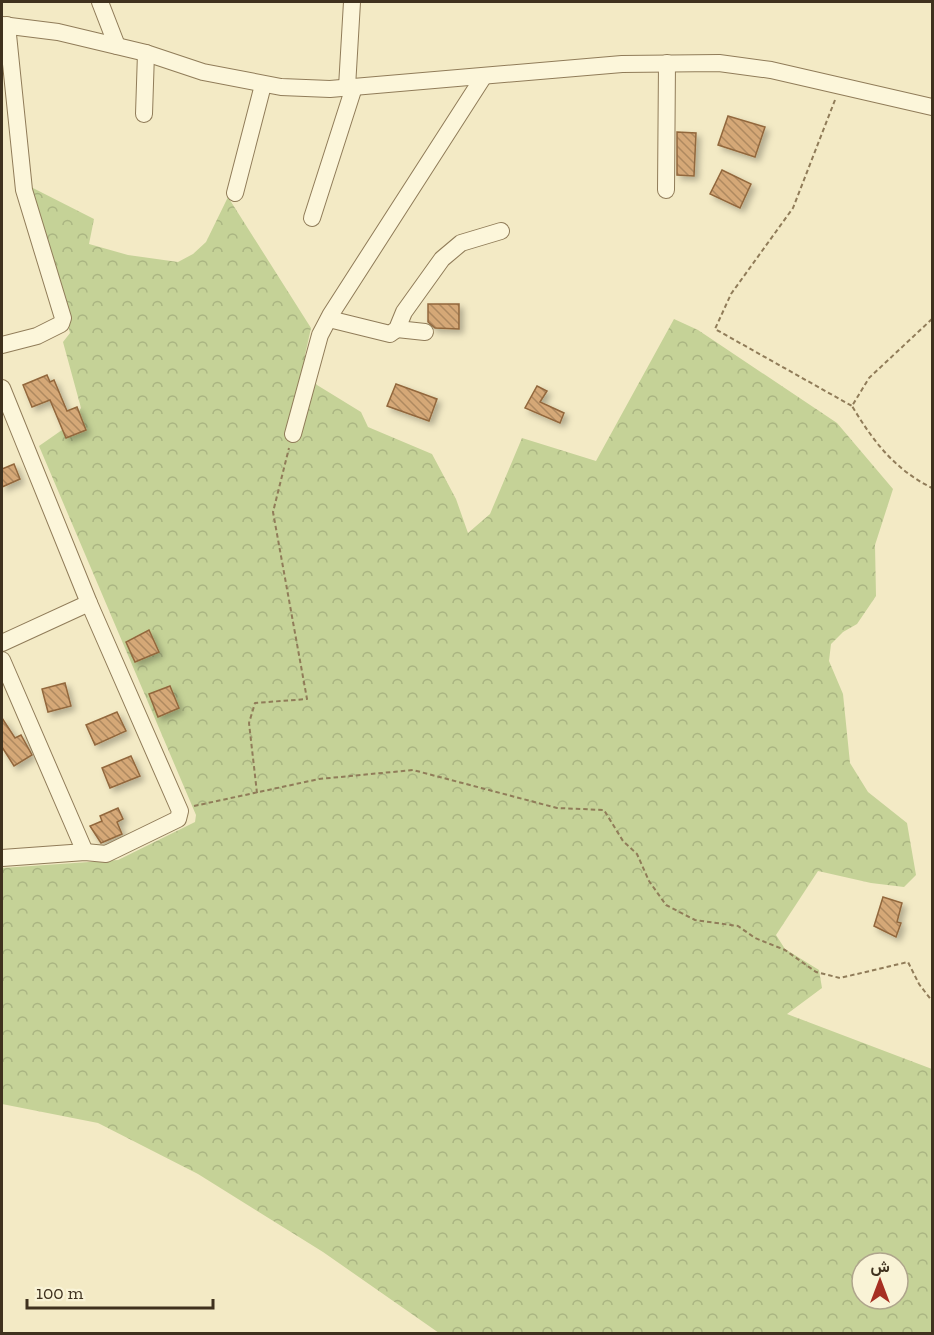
<svg xmlns="http://www.w3.org/2000/svg" width="934" height="1335" font-family="'Zilla Slab',Vazirmatn,serif">
	<defs>
		<pattern id="forest-crowns" width="20" height="18" patternUnits="userSpaceOnUse" patternTransform="scale(1.5)"><rect width="20" height="18" fill="#c5d297"/><path d="M2 6a3 3 0 1 1 6 0M12 15a3 3 0 1 1 6 0" fill="none" stroke="#aab582"/></pattern>
		<pattern id="building-back-hatch" width="6" height="6" patternUnits="userSpaceOnUse" patternTransform="scale(1.5)"><rect width="6" height="6" fill="#d5a877"/><path d="M-1 5l2 2M0 0l6 6M5-1l2 2" fill="none" stroke="#ae8961"/></pattern>
		<filter id="shadow"><feDropShadow dx="4" dy="4" stdDeviation="3" flood-color="#0004"/></filter>
	</defs>
	<rect width="100%" height="100%" fill="#f3eac5"/>
	<!-- forest -->
	<path fill="url(#forest-crowns)" fill-rule="evenodd" d="M27 185 94 219 89 244 128 255 178 262 193 254 206 242 228 197 311 328 305 355 306 372 317 385 361 412 368 427 432 454 456 499 468 533 490 514 522 438 596 461 674 319 698 330 837 423 893 489 875 545 876 596 857 624 843 632 831 644 829 661 843 694 850 763 868 792 907 823 916 875 904 887 871 883 818 871 776 935 785 949 819 970 822 988 787 1014 932 1069V1333H439L323 1252 198 1174 98 1123 2 1104V868L118 860 195 822 196 815 39 446 72 423 81 408 63 342 70 333ZM862 1263H898V1299H862Z"/>
	<!-- building -->
	<g fill="url(#building-back-hatch)" stroke="#92673c" stroke-width="1.5" filter="url(#shadow)">
		<polygon points="728,116 765,127 755,157 718,145"/>
		<polygon points="677,132 696,133 694,176 677,175"/>
		<polygon points="722,170 751,184 740,208 710,194"/>
		<polygon points="428,304 459,304 459,329 435,328 428,322"/>
		<polygon points="47,375 50,382 54,380 67,411 77,407 86,430 66,438 50,400 32,407 23,385"/>
		<polygon points="396,384 437,399 429,421 387,406"/>
		<polygon points="537,386 547,391 540,402 564,413 560,423 525,408"/>
		<polygon points="14,464 20,479 2,487 2,469"/>
		<polygon points="149,630 159,652 135,662 126,642"/>
		<polygon points="65,683 71,706 48,712 42,689"/>
		<polygon points="170,686 179,708 158,717 149,694"/>
		<polygon points="117,712 126,731 95,745 86,725"/>
		<polygon points="2,718 15,738 21,735 32,755 14,766 2,747"/>
		<polygon points="131,756 140,776 110,788 102,768"/>
		<polygon points="118,808 123,819 117,822 122,834 101,843 90,826 102,821 100,816"/>
		<polygon points="883,897 902,903 897,922 901,923 896,937 874,926"/>
	</g>
	<g fill="none" stroke-linecap="round" stroke-linejoin="round">
		<defs>
			<g id="minor">
				<polyline points="100,2 117,46"/>
				<polyline points="2,25 58,32 146,53 203,72 281,87 330,89 622,64 719,63 771,70 932,107"/>
				<polyline points="347,87 352,2"/>
				<polyline points="144,114 146,53"/>
				<polyline points="666,190 667,63"/>
				<polyline points="235,193 263,85"/>
				<polyline points="312,218 354,87"/>
				<polyline points="329,319 390,334 397,329 404,312 442,259 461,243 501,231"/>
				<polyline points="397,329 425,332"/>
				<polyline points="2,345 37,336 61,324 63,318 24,190 7,25"/>
				<polyline points="2,388 89,603 180,811 178,819 106,854 85,852 2,858"/>
				<polyline points="293,434 320,335 331,314 484,76"/>
				<polyline points="2,643 89,603"/>
				<polyline points="2,660 85,852"/>
			</g>
		</defs>
		<!-- minor casing -->
		<use href="#minor" stroke="#907c59" stroke-width="18"/>
		<!-- path -->
		<g stroke="#907c59" stroke-width="2" stroke-dasharray="4.5 3" stroke-linecap="butt">
			<polyline points="835,100 793,208 731,294 715,329 852,406"/>
			<path d="M932 319 869 378 852 406C873 441 894 469 932 488"/>
			<polyline points="257,793 249,723 255,703 307,699 273,512 289,448"/>
			<polyline points="194,806 319,779 413,770 557,808 604,810 623,841 637,854 649,881 666,905 695,920 738,926 755,938 785,950 816,972 840,978 908,962 919,984 932,1001"/>
		</g>
		<!-- minor -->
		<use href="#minor" stroke="#fcf6da" stroke-width="16"/>
	</g>
	<!-- border -->
	<rect width="934" height="1335" fill="none" stroke="#3f311e" stroke-width="6"/>
	<!-- north arrow -->
	<g transform="translate(880 1281)"><circle r="28" fill="#f9f3d6" stroke="#afa58c" stroke-width="1.5"/>
	<path d="M0-4.5L10 22L0 15L-10 22Z" fill="#a62f22"/>
	<text y="-9" font-size="16" font-weight="bold" text-anchor="middle" fill="#3f311e">ش</text>
	</g>
	<!-- scale -->
	<path d="M27 1299v9h186v-9" fill="none" stroke="#3f311e" stroke-width="3"/>
	<text x="36" y="1299" font-size="18" fill="#3f311e" stroke="#f9f3d6" stroke-width="4.5" paint-order="stroke">100 m</text>
</svg>
